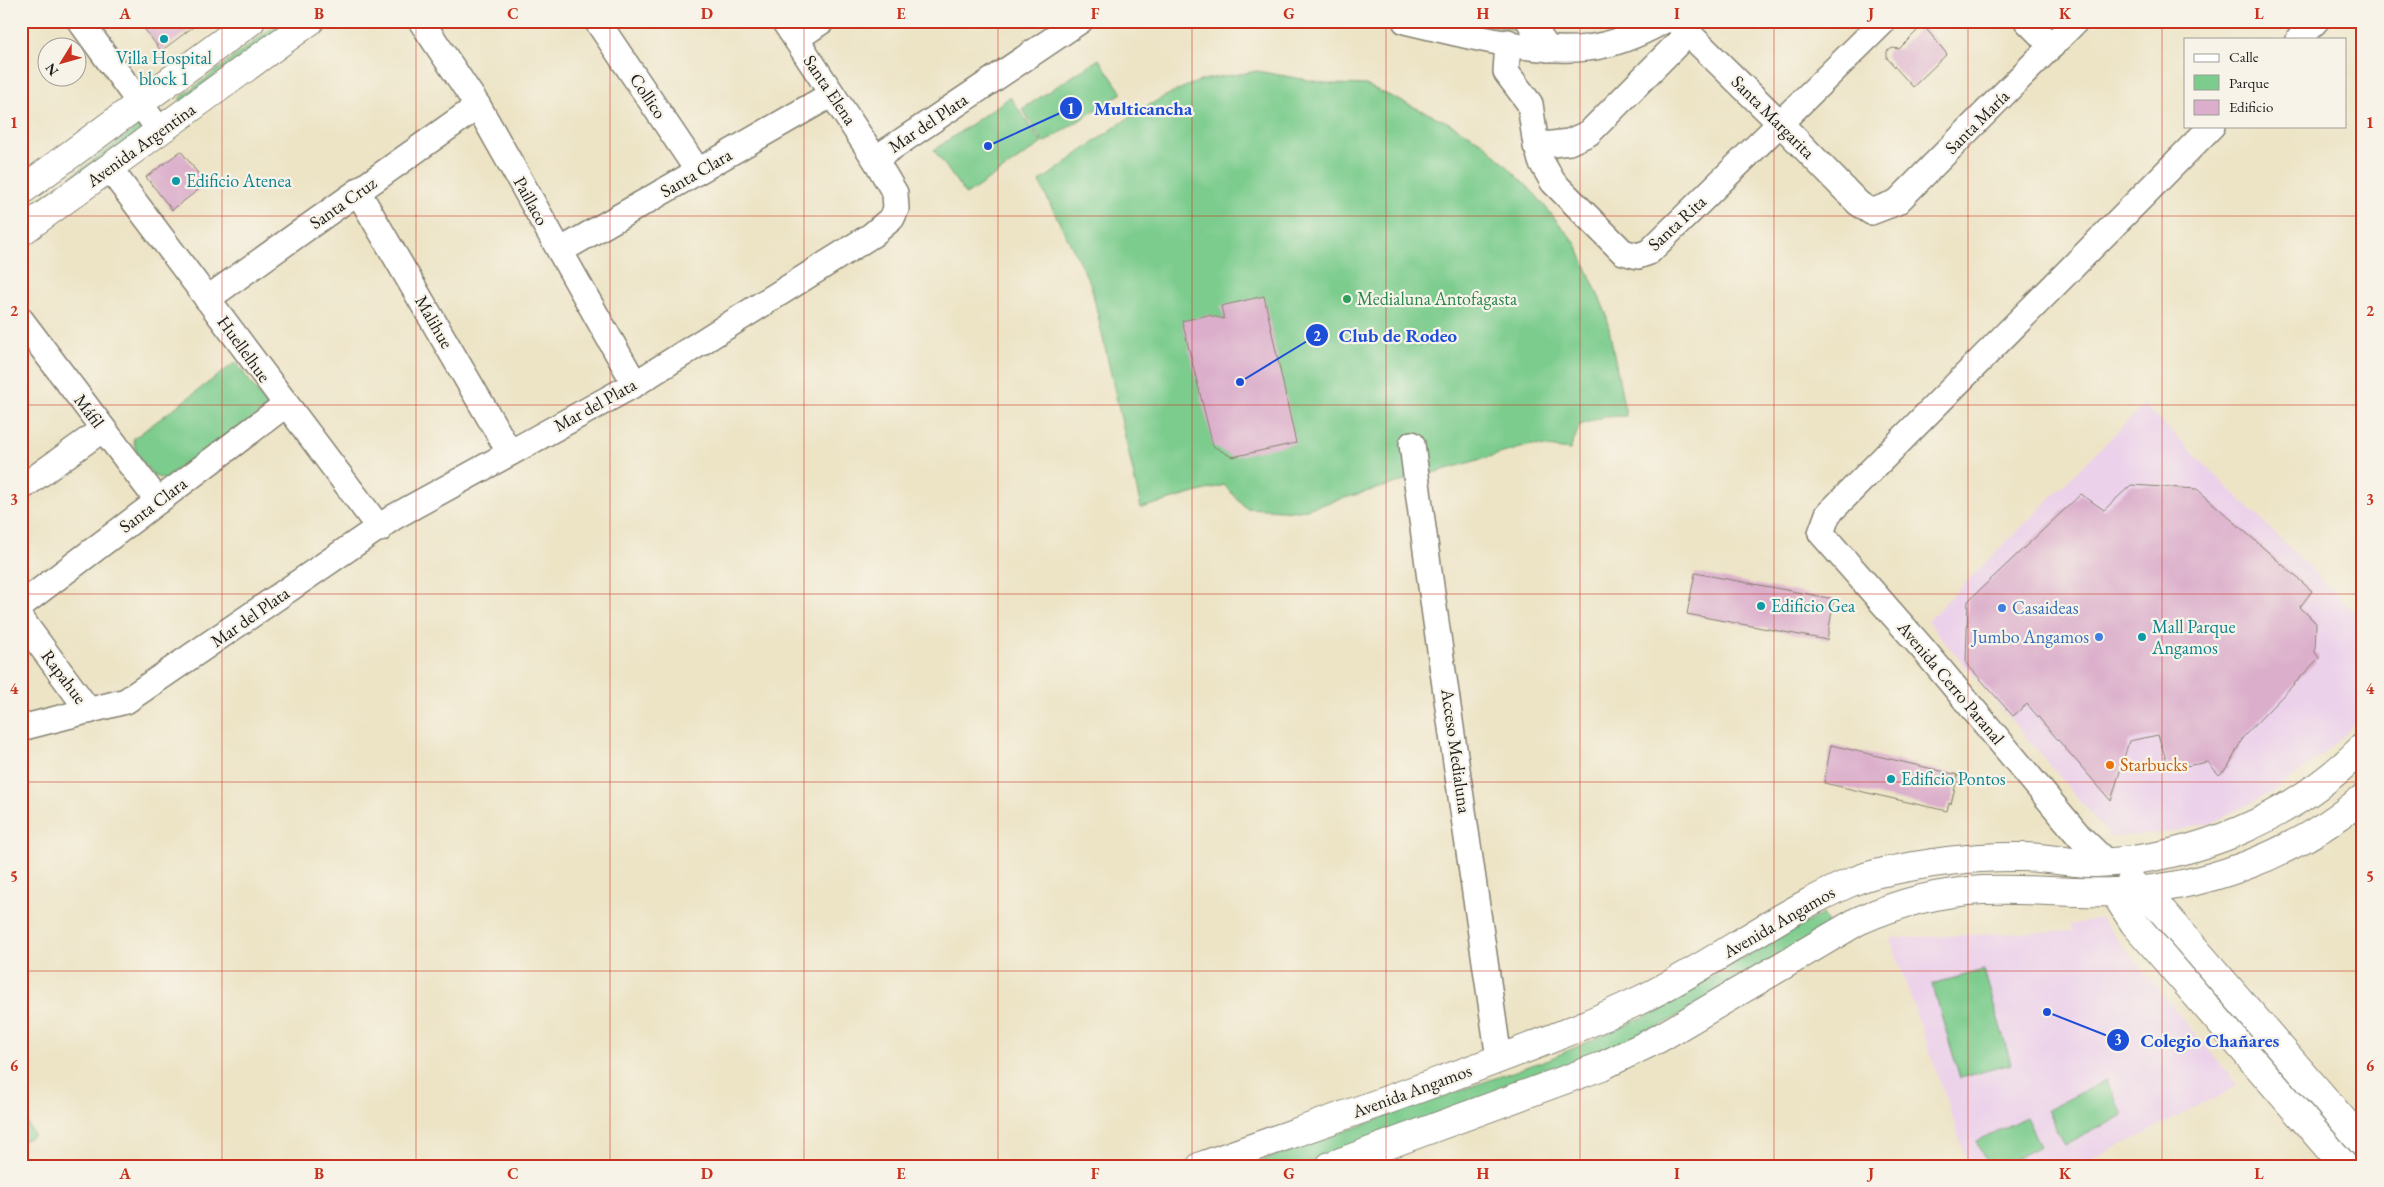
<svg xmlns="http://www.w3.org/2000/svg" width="2384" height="1187" font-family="'EB Garamond',serif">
	<rect width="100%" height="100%" fill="#f7f3e8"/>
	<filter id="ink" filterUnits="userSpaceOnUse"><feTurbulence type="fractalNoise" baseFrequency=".02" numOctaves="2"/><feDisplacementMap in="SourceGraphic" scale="10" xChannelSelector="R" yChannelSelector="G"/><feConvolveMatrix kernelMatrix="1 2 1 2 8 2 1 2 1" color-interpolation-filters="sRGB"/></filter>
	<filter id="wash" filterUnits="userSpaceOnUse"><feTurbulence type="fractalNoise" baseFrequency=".0096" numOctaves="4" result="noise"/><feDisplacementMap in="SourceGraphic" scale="20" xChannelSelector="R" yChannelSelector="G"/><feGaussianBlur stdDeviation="1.12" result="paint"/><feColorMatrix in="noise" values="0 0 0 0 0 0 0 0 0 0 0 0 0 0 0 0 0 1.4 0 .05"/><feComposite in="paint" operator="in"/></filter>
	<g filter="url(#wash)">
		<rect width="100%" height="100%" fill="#ede4c6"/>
		<!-- built -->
		<g fill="#ecd1ea">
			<polygon points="2144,405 2363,620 2363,716 2323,755 2279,788 2210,824 2162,833 2111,837 1927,621"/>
			<polygon points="2100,918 2238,1086 2079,1166 1969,1166 1890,938 2073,931 2070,925"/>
		</g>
		<!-- green -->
		<g fill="#7ccc8d" stroke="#4c7454">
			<polygon points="281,21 300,21 183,104 179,99"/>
			<polygon points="1466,21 1519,21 1527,32"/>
			<polygon points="1099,59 1122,93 1044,143 1022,109"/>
			<path d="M1257 71 1331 84 1366 85 1447 122 1484 143 1534 193 1576 244 1606 313 1626 416 1603 417 1580 425 1570 450 1531 445 1299 511 1246 508 1224 485 1141 508 1091 285 1039 182C1090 147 1138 104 1197 82 1215 76 1238 75 1257 71Z"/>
			<polygon points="1010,97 1042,143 966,195 934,150"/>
			<polygon points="141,125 146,132 21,226 21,213"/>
			<polygon points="236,362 268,407 170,481 154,476 137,455 133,439"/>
			<polygon points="1823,914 1832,929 1605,1057 1312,1166 1247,1166 1549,1059 1651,1014 1768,943"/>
			<polygon points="2165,927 2278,1059 2272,1064 2156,929"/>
			<polygon points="1984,970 2011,1064 1960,1078 1932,984"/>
			<polygon points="2106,1080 2124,1115 2065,1145 2047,1110"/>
			<polygon points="21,1113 34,1135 21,1142"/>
			<polygon points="2026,1117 2040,1146 2000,1166 1988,1166 1976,1141"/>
		</g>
		<g id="blocks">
			<!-- building -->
			<g fill="#dbaecb">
				<polygon points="150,21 201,21 161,51 143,27"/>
				<polygon points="1923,25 1947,54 1913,87 1887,58 1887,51 1893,48 1899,49"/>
				<polygon points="181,151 206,184 172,210 146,177"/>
				<polygon points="1264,296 1296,443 1232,457 1213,446 1182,321 1208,315 1224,319 1221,306"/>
				<polygon points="2131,485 2197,489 2312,591 2300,607 2316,623 2315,652 2319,658 2244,736 2228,767 2219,775 2208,762 2169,769 2158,735 2129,741 2111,801 2027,704 2013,716 1966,663 1968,601 2081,494 2104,510"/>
				<polygon points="1695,573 1834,599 1827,640 1687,614"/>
				<polygon points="1831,745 1958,775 1951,804 1949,803 1947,811 1824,783"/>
			</g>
		</g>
	</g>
	<g filter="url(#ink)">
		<use href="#blocks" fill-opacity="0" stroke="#848071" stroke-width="1"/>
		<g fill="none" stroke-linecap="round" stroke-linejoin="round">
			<defs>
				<g id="minor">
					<polyline points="80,21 160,131"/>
					<polyline points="421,21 478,106 635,384"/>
					<polyline points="597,21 698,171"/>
					<path d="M1405 21C1457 33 1535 55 1587 48 1614 45 1640 34 1663 21"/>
					<polyline points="1529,21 1548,49"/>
					<polyline points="1676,21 1780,123 1858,203 1871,212 1897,202 2076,21"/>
					<polyline points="2027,21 2052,46"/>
					<polyline points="796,39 822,21"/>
					<polyline points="2299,39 2316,21"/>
					<polyline points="1508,42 1506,72 1530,104 1535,139 1541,161 1553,182 1623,252 1638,256 1649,252 1884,21"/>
					<polyline points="1536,146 1569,142 1589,133 1688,33"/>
					<polyline points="875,159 1080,21"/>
					<polyline points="110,169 380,529"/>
					<polyline points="358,192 510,453"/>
					<polyline points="560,251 832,94"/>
					<polyline points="207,299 478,106"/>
					<polyline points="21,320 158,501"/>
					<path d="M1412 444C1438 649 1470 854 1499 1059"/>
					<polyline points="21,488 103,429"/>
					<polyline points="21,605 285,405"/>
					<polyline points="21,619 89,711"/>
					<polyline points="21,728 126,701 394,517 635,384 872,235 892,218 896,209 895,193 875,159 784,21"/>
					<polyline points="2106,862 2079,836 1923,649 1821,533 1828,514 2212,126"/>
				</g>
				<g id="major">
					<polyline points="21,191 251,21"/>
					<polyline points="21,232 310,21"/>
					<polyline points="2131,882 2164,913 2363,1143"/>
					<polyline points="2114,892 2134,923 2344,1166"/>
					<path d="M1201 1166C1282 1137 1364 1109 1445 1079 1510 1055 1575 1031 1638 1001 1697 973 1750 934 1808 903 1832 891 1857 877 1884 872 1929 862 1975 856 2021 857 2047 857 2072 864 2097 863 2196 859 2293 818 2363 747"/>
					<path d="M1330 1166 1602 1066 1658 1039 1858 921C1896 904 1940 892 1983 890 2027 888 2071 894 2115 892 2204 889 2294 855 2363 798"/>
				</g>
			</defs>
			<!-- minor casing -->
			<use href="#minor" stroke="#848071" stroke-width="28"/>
			<!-- major casing -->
			<use href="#major" stroke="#848071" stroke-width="30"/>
			<!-- minor -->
			<use href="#minor" stroke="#fff" stroke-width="25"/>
			<!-- major -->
			<use href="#major" stroke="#fff" stroke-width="28"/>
		</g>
	</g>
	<!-- grid -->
	<path fill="none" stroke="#c8321e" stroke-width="1" stroke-opacity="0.55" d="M222 21V1166M416 21V1166M610 21V1166M804 21V1166M998 21V1166M1192 21V1166M1386 21V1166M1580 21V1166M1774 21V1166M1968 21V1166M2162 21V1166M21 216H2363M21 405H2363M21 594H2363M21 782H2363M21 971H2363"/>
	<!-- markers -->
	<g fill="#0f9aa8" stroke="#f7f3e8" stroke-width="2">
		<circle cx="164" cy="39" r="5"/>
		<circle cx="176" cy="181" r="5"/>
		<circle cx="1761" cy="606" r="5"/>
		<circle cx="2142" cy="637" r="5"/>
		<circle cx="1891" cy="779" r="5"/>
	</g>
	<circle fill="#2e9e5b" stroke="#f7f3e8" stroke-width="2" cx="1347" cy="299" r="5"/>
	<g fill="#3f7fe0" stroke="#f7f3e8" stroke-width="2">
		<circle cx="2002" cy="608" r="5"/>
		<circle cx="2099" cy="637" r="5"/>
	</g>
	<circle fill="#e8710a" stroke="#f7f3e8" stroke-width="2" cx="2110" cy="765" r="5"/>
	<g text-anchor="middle" stroke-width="4.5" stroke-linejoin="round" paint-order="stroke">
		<!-- culture labels -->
		<g font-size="18" fill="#0d838f" stroke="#f7f3e8" text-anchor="start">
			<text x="164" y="64" text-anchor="middle">Villa Hospital<tspan x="164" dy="21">block 1</tspan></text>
			<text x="186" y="187">Edificio Atenea</text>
			<text x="1771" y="612">Edificio Gea</text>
			<text x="2152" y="633">Mall Parque<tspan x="2152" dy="21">Angamos</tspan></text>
			<text x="1901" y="785">Edificio Pontos</text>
		</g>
		<!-- street labels -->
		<g font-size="18" fill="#1c1c1c" stroke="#f7f3e8">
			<text transform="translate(830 90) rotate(56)" y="6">Santa Elena</text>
			<text transform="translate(648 96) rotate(56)" y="6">Collico</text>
			<text transform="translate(1773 117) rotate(45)" y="6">Santa Margarita</text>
			<text transform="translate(1977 122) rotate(-45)" y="6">Santa María</text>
			<text transform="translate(928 123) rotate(-34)" y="6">Mar del Plata</text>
			<text transform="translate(141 145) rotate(-36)" y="6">Avenida Argentina</text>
			<text transform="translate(696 173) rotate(-30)" y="6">Santa Clara</text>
			<text transform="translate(531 201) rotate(61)" y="6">Paillaco</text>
			<text transform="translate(343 203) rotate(-35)" y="6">Santa Cruz</text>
			<text transform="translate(1677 223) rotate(-43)" y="6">Santa Rita</text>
			<text transform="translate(434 322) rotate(60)" y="6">Malihue</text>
			<text transform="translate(244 349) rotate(54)" y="6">Huellelhue</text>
			<text transform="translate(595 405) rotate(-29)" y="6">Mar del Plata</text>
			<text transform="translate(89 411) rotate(53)" y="6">Máfil</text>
			<text transform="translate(153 505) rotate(-37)" y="6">Santa Clara</text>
			<text transform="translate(250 617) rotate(-35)" y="6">Mar del Plata</text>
			<text transform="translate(64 677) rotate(53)" y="6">Rapahue</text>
			<text transform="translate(1951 683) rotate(50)" y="6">Avenida Cerro Paranal</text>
			<text transform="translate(1456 751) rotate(82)" y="6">Acceso Medialuna</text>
			<text transform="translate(1779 922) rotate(-30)" y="6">Avenida Angamos</text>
			<text transform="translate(1412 1091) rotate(-20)" y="6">Avenida Angamos</text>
		</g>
		<!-- leisure labels -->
		<g font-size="18" fill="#27864d" stroke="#f7f3e8" text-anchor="start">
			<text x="1357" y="305">Medialuna Antofagasta</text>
		</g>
		<!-- shop labels -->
		<g font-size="18" fill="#366cbe" stroke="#f7f3e8" text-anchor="start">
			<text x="2012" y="614">Casaideas</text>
			<text x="2089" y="643" text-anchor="end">Jumbo Angamos</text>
		</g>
		<!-- food labels -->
		<g font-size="18" fill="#c56008" stroke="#f7f3e8" text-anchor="start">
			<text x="2120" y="771">Starbucks</text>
		</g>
	</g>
	<!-- callouts -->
	<path fill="none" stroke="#1d4ed8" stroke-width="2" d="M988 146L1071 108M1240 382L1317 335M2047 1012L2118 1040"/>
	<g fill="#1d4ed8" stroke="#f7f3e8" stroke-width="2">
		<circle cx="988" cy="146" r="5"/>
		<circle cx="1240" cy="382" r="5"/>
		<circle cx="2047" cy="1012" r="5"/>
		<circle cx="1071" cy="108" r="12"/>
		<circle cx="1317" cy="335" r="12"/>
		<circle cx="2118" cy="1040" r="12"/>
	</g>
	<g font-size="15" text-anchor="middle" font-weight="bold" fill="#fff">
		<text x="1071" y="114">1</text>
		<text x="1317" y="341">2</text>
		<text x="2118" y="1045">3</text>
	</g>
	<g font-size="19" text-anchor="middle" font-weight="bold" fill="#1d4ed8" stroke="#f7f3e8" stroke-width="4.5" stroke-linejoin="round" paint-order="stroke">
		<text x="1143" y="115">Multicancha</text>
		<text x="1398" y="342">Club de Rodeo</text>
		<text x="2210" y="1047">Colegio Chañares</text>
	</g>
	<!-- margin -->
	<rect width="2384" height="1187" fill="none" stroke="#f7f3e8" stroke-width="55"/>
	<!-- legend -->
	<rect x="2184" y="38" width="162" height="90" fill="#f7f3e8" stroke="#9f9d96"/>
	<rect x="2194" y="54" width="25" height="8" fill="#ffffff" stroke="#9f9d96"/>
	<text x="2229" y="62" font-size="15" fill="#1c1c1c">Calle</text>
	<rect x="2194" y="75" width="25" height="15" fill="#7ccc8d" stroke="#9f9d96"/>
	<text x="2229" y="88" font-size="15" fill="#1c1c1c">Parque</text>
	<rect x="2194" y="100" width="25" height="15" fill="#dbaecb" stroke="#9f9d96"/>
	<text x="2229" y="112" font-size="15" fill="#1c1c1c">Edificio</text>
	<!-- north arrow -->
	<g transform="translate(62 62) rotate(233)"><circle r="24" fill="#f7f3e8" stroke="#9f9d96"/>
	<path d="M0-4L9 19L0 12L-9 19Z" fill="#c8321e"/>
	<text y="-8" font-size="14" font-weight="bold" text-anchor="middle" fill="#1c1c1c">N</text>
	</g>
	<rect x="28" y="28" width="2328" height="1132" fill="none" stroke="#c8321e" stroke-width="2"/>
	<g font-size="16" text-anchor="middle" font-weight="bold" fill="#c8321e">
		<text x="125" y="19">A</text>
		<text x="319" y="19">B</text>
		<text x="513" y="19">C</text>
		<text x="707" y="19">D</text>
		<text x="901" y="19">E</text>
		<text x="1095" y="19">F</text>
		<text x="1289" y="19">G</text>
		<text x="1483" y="19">H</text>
		<text x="1677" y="19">I</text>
		<text x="1871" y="19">J</text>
		<text x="2065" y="19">K</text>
		<text x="2259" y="19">L</text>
		<text x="14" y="128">1</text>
		<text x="2370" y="128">1</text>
		<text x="14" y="316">2</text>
		<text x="2370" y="316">2</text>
		<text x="14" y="505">3</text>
		<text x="2370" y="505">3</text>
		<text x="14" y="694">4</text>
		<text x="2370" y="694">4</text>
		<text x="14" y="882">5</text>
		<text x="2370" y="882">5</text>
		<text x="14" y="1071">6</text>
		<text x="2370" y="1071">6</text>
		<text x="125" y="1179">A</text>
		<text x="319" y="1179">B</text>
		<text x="513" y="1179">C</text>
		<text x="707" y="1179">D</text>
		<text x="901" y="1179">E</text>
		<text x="1095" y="1179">F</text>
		<text x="1289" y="1179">G</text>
		<text x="1483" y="1179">H</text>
		<text x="1677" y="1179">I</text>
		<text x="1871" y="1179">J</text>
		<text x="2065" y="1179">K</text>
		<text x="2259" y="1179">L</text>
	</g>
</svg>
